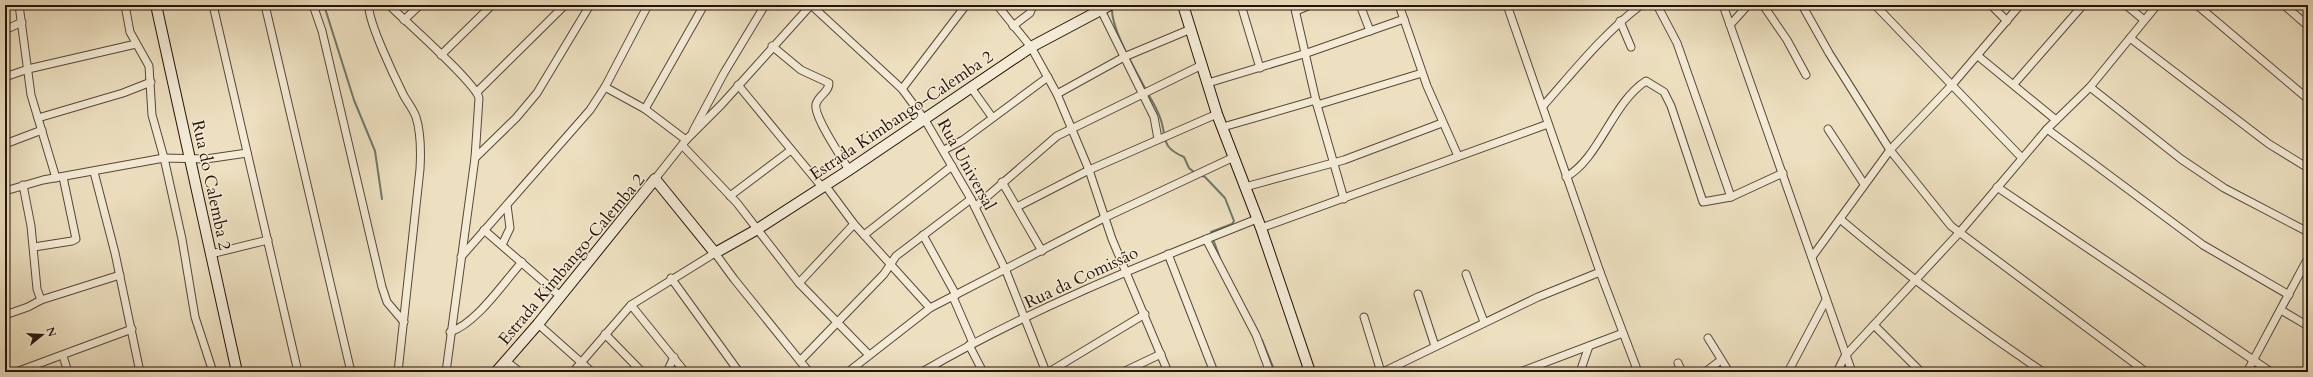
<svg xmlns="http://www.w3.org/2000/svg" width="2313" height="377" font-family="Cardo,serif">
	<rect width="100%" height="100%" fill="#ede0c0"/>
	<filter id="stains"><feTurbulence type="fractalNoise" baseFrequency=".005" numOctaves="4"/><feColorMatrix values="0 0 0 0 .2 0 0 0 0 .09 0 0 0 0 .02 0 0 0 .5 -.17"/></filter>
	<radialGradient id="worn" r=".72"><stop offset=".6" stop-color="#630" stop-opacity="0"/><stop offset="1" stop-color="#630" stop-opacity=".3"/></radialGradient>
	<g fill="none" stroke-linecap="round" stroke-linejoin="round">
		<!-- stream -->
		<g stroke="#6c796c" stroke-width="2">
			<polyline points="324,5 354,100 375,151 382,199"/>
			<path d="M1112 8C1111 29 1136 71 1146 90"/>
			<path d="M1148 94C1153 102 1158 111 1161 120 1167 140 1161 147 1184 157L1189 168 1195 173"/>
			<polyline points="1199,175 1205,177 1225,198 1234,221 1232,224 1211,232 1212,235"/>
			<polyline points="1213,239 1221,261"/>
			<polyline points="1250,317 1259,334"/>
			<polyline points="1262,340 1275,372"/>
		</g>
		<defs>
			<g id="street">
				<polyline points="19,5 31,95 56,178"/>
				<polyline points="125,5 130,32 149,66 152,115 164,158 182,239 195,317 213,372"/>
				<polyline points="213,5 298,372"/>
				<polyline points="265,5 351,372"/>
				<polyline points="313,5 322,31 382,287 387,302 404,322"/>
				<path d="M369 5C367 20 396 80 404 96 408 103 413 109 416 117 421 133 421 152 420 169L398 372"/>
				<path d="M389 5C405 21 475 82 479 98L475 158 446 372"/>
				<polyline points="811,5 902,89 925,120 971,199 1006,271 1046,372"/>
				<polyline points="997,5 1031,47 1057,94 1089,170 1112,239 1168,372"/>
				<polyline points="1241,5 1260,68"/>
				<polyline points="1294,5 1317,105 1344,199"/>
				<polyline points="1360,5 1370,31"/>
				<polyline points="1399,5 1427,86 1458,156"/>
				<polyline points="1507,5 1600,272 1638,372"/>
				<polyline points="1657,5 1677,43 1731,197"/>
				<polyline points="1723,5 1852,372"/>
				<polyline points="1763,5 1787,40 1806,75"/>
				<polyline points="1802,5 1829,53 1890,150 1951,226 2146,372"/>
				<polyline points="1875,5 2021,157"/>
				<polyline points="1991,5 2007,21"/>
				<polyline points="2126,5 2144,20"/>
				<polyline points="2197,5 2308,99"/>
				<polyline points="2284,5 2308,26"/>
				<polyline points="1101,10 1154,117 1158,139"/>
				<polyline points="1296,11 1310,5"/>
				<polyline points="404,20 420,5"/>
				<polyline points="1620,21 1631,47"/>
				<polyline points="1730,25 1748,5"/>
				<polyline points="1013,26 1030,13 1033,5"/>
				<polyline points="5,30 22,22"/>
				<polyline points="2130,38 2269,144 2308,168"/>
				<path d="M772 46 801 70 829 83C829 92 819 95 816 104 813 116 842 158 849 170"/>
				<polyline points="441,55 492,5"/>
				<polyline points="1978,56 2056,120"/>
				<polyline points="5,77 28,69 136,44"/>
				<polyline points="1208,83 1307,53 1404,19"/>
				<polyline points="2014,84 2083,5"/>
				<polyline points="738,85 822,187"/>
				<polyline points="605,87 645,109 686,140"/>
				<polyline points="2090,87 2181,159 2224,188 2308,232"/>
				<polyline points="902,89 966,5"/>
				<polyline points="972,89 992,117"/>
				<polyline points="477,92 565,5"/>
				<polyline points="1057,94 1124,57 1191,29"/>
				<polyline points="1317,105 1422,73"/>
				<path d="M1543 106C1574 71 1603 34 1641 5"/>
				<polyline points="645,109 704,5"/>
				<polyline points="38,118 123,93 151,82"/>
				<polyline points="1223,127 1316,100"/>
				<polyline points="1828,129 1864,184"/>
				<polyline points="2047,129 2203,245 2289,295"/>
				<polyline points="693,131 724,73 765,5"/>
				<polyline points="5,144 42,130"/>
				<polyline points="682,145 737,203 799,283 869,355"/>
				<polyline points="944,150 963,140 1048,77"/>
				<polyline points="475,158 516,118 537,93 590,5"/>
				<polyline points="94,172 115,253 140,372"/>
				<path d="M1566 177C1599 159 1612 103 1646 81L1664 92 1671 106 1703 202 1731 197 1783 173"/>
				<polyline points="655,179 686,140 722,104 811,5"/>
				<polyline points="1002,182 1042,251"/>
				<polyline points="23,185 31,226 37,289 41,300 120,275"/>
				<polyline points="825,185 854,224 930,308"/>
				<polyline points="1245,187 1344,160 1442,123"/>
				<polyline points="1997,187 2271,372"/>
				<polyline points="5,191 43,180 164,158 206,159 247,153"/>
				<polyline points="730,196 791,150"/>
				<polyline points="975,207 1057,136 1202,65"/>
				<polyline points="1017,207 1089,170 1217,114"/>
				<path d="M1840 219C1905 274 1972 324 2043 372"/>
				<polyline points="1261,228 1548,124"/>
				<polyline points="484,230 560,296"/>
				<polyline points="864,235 952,166"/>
				<polyline points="923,235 956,295"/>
				<polyline points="1206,239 1256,335 1270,372"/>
				<polyline points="502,245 510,228 507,205"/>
				<polyline points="34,247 72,241 76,239 63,177"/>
				<polyline points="211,254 268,240"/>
				<polyline points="1168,254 1214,372"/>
				<polyline points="461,257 590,110 605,87 648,5"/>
				<polyline points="1812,257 1890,150 1951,86 2020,5"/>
				<polyline points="1466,274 1484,322"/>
				<polyline points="671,278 739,372"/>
				<polyline points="799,283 854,224"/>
				<polyline points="1418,294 1435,346"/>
				<polyline points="953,297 973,343"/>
				<polyline points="631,305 685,372"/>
				<polyline points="2281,310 2308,326"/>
				<polyline points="5,315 28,307 41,300"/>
				<polyline points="1364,317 1381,372"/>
				<polyline points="538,324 592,372"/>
				<polyline points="1874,325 1921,372"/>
				<path d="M450 332C477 323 503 283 522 262"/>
				<polyline points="605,334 642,372"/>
				<polyline points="1708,338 1729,372"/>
				<polyline points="969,345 983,372"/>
				<polyline points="63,356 68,372"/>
				<polyline points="506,361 520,372"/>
				<polyline points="800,361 884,274 896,256 971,199"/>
				<polyline points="1678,363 1682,372"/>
				<polyline points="16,372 132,329"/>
				<polyline points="573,372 631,305 715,253 734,279 809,372"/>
				<polyline points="667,372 674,357"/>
				<polyline points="848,372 930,308 1106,217 1234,157"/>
				<path d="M922 372C1028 310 1143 264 1257 219"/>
				<polyline points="1049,372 1145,314"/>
				<polyline points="1123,372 1161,354"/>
				<polyline points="1383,372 1538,297 1600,272"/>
				<polyline points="1520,372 1623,333"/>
				<polyline points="1580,372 1589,346"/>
				<polyline points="1705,372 1721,360"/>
				<polyline points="1788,372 1826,300"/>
				<polyline points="1837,372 1845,356 1959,233 2047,129 2090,87 2157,5"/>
				<polyline points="2247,372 2308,258"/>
			</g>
			<g id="secondary">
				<polyline points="156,5 237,372"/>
				<polyline points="1183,5 1217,114 1261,228 1310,372"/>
				<polyline points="496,372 538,324 655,179 715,253 756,230 849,170 1031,47 1110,5"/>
			</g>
		</defs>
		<!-- street casing -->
		<use href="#street" stroke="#584636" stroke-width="9"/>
		<!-- secondary casing -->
		<use href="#secondary" stroke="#271208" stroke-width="12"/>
		<!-- street -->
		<use href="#street" stroke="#f3ebd6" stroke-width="7"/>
		<!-- secondary -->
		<use href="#secondary" stroke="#f3ebd6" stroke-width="10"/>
	</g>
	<g text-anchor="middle" stroke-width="3" stroke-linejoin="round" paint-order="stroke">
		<!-- street labels -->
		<g font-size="17" fill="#271208" stroke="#f3ebd6">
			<text transform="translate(901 115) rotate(-34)" y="6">Estrada Kimbango-Calemba 2</text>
			<text transform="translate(967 164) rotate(61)" y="6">Rua Universal</text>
			<text transform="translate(212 185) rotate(78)" y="6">Rua do Calemba 2</text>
			<text transform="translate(571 259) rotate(-50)" y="6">Estrada Kimbango-Calemba 2</text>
			<text transform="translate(1081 277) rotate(-25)" y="6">Rua da Comissão</text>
		</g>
	</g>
	<!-- margin -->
	<rect width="2313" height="377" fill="none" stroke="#ede0c0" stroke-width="20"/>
	<rect x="6" y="6" width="2301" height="365" fill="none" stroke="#271208" stroke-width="2"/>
	<rect x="10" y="10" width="2293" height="357" fill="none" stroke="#271208"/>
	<!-- north arrow -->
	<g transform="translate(42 335) rotate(72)" stroke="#f3ebd6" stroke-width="3" paint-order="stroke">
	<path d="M0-3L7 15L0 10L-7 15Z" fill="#271208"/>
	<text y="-6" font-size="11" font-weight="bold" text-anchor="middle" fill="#271208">N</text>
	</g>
	<rect width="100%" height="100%" filter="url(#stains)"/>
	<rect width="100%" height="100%" fill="url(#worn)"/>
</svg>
